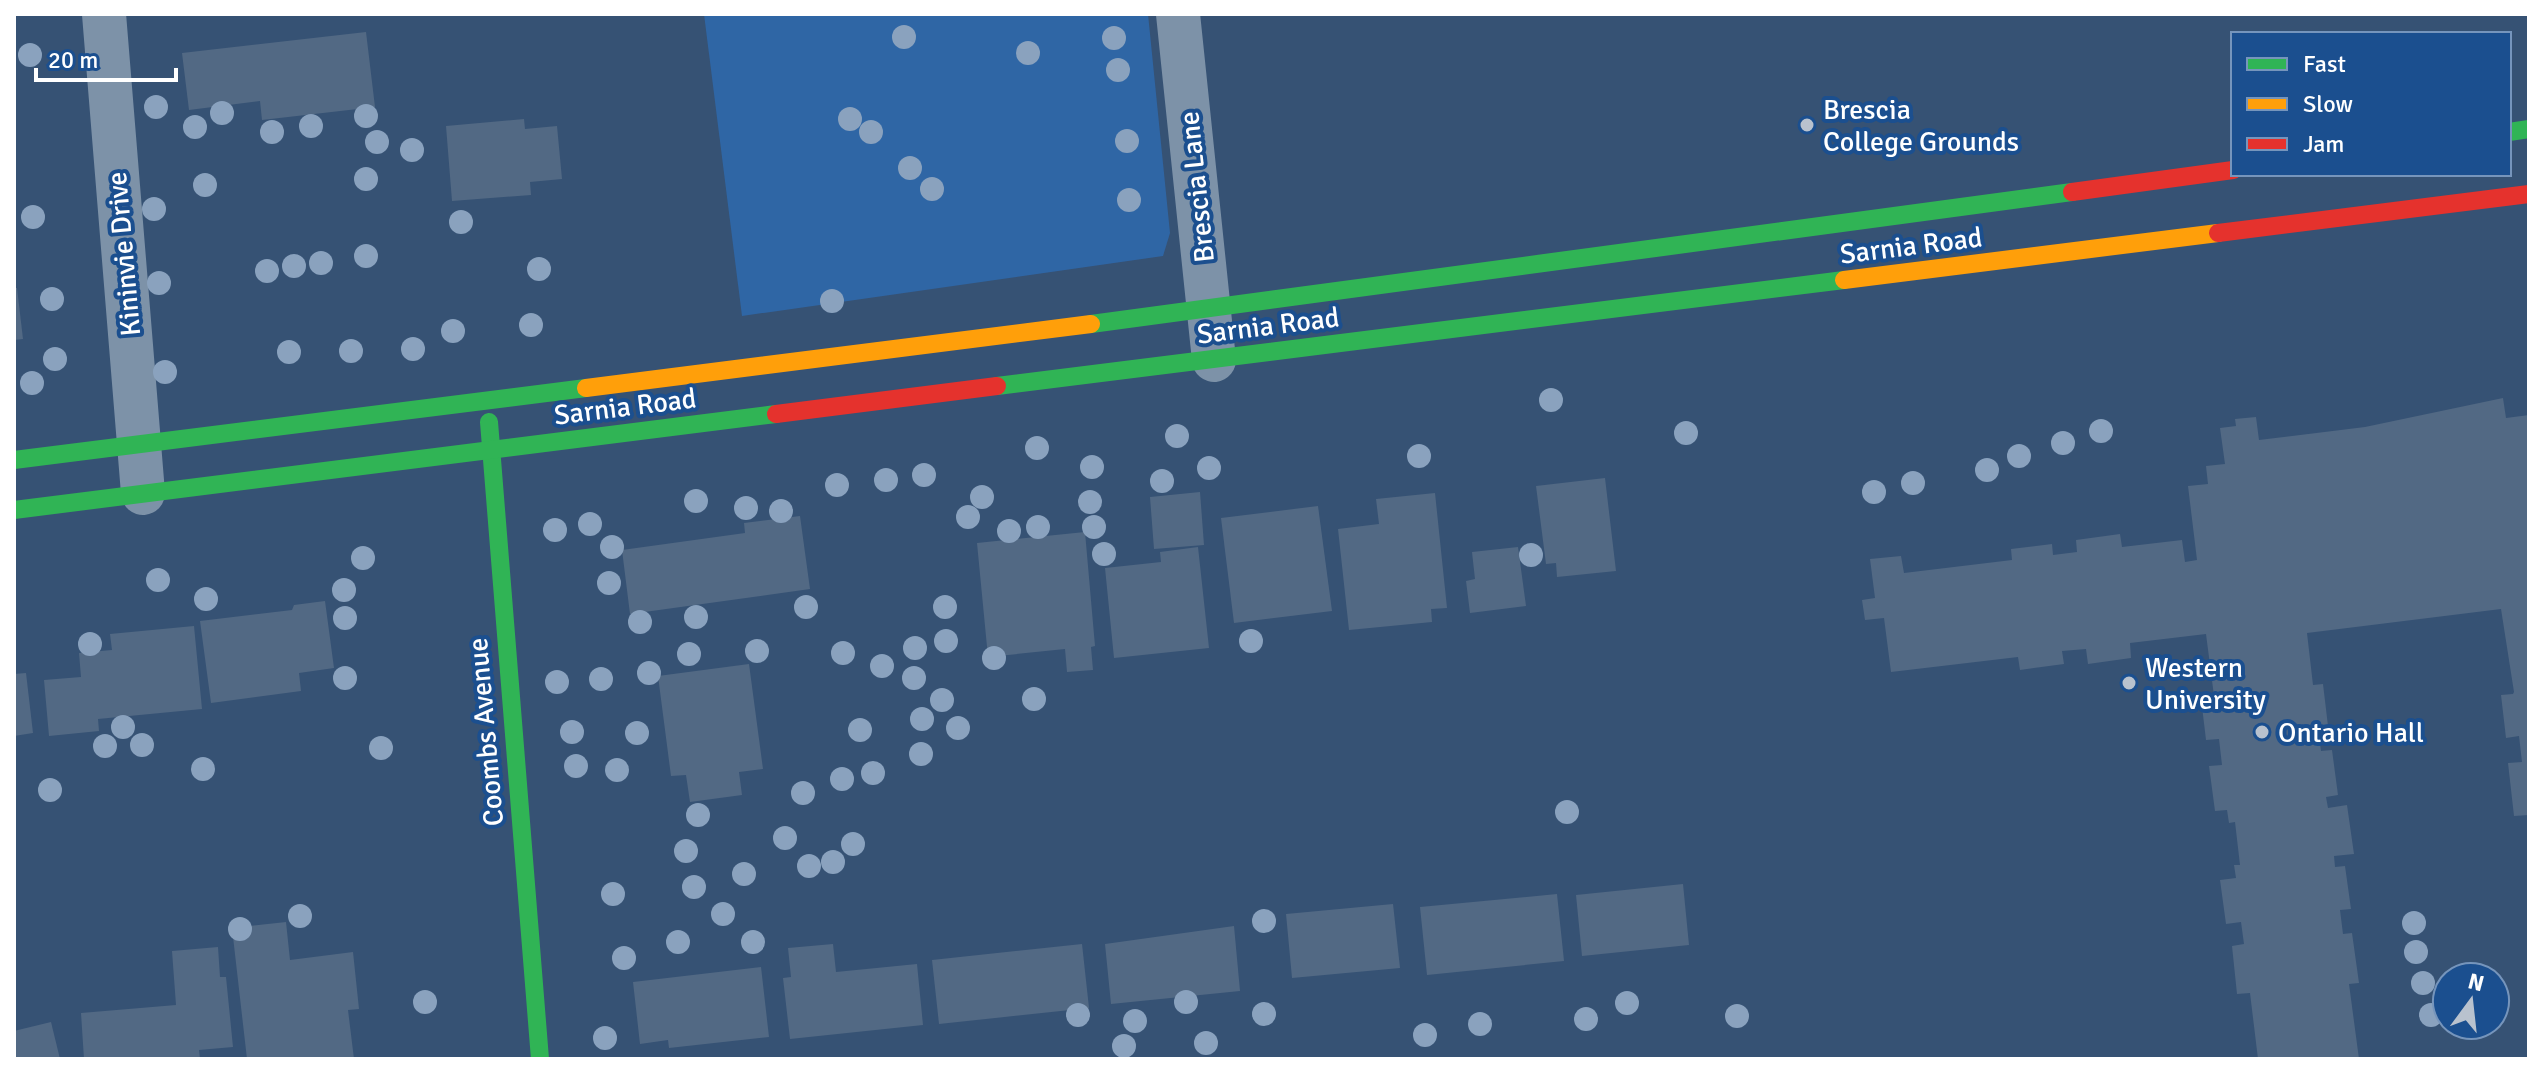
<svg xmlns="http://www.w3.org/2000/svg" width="2543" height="1073" font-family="Signika,sans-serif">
	<rect width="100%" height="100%" fill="#365274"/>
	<!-- green -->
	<polygon fill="#2f66a5" points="704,14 1148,14 1170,233 1163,256 742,316"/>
	<!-- building -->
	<g fill="#526984">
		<polygon points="366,32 375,107 262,120 260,101 189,110 182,53"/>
		<polygon points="524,119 525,129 557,126 562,179 530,182 531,195 452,201 446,126"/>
		<polygon points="14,288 17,288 23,339 14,340"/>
		<polygon points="2503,398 2506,418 2529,415 2529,815 2514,816 2508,763 2522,762 2519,736 2506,738 2501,695 2513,694 2514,692 2501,609 2307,633 2313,685 2323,684 2328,726 2318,728 2321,751 2332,750 2338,795 2326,797 2328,808 2347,805 2354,854 2334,856 2335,867 2345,866 2351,909 2340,910 2343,934 2352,933 2359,983 2349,984 2359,1059 2258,1059 2250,993 2237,994 2232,946 2244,944 2241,922 2226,924 2220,880 2236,878 2234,865 2240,865 2235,822 2229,823 2227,810 2215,811 2209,766 2222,765 2219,739 2206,740 2201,698 2214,696 2206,634 2130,643 2131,658 2088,664 2086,649 2062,651 2064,664 2020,670 2018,657 1891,672 1884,618 1865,620 1862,600 1875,598 1870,559 1901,556 1904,573 2012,560 2011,549 2052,544 2053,555 2077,552 2076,540 2120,534 2122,547 2182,540 2185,562 2197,560 2188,486 2208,484 2206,466 2225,464 2220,428 2236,426 2235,419 2256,417 2259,440 2365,427"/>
		<polygon points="1605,478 1616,571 1557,577 1556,563 1546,564 1536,486"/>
		<polygon points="1200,492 1204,545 1154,549 1150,497"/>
		<polygon points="1435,493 1447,608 1431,609 1432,622 1349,630 1338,529 1379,524 1376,499"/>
		<polygon points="1318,506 1332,611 1234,623 1221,518"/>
		<polygon points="800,516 810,589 630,614 622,550 745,533 744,523"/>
		<polygon points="1085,532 1095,646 1091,647 1093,670 1067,672 1065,649 988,657 977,543"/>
		<polygon points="1198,547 1209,648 1114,658 1105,568 1161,562 1160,552"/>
		<polygon points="1518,547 1526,606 1470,613 1466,581 1475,579 1472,552"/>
		<polygon points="325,601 334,668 299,673 301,691 211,703 200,621 292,610 294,605"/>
		<polygon points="194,626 202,709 98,719 99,731 49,736 44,680 81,677 79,653 112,650 110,634"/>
		<polygon points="749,664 763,769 739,772 742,795 690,802 686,775 671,776 658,676"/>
		<polygon points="26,673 33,733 14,736 14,674"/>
		<polygon points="1683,884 1689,945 1582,956 1576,895"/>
		<polygon points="1557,894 1564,961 1427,975 1420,907"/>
		<polygon points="1393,904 1400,968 1292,978 1286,914"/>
		<polygon points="286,922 290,960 353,952 359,1009 348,1010 354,1059 247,1059 232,928"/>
		<polygon points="1234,926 1240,991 1111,1004 1105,944"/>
		<polygon points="833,944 836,972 917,964 923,1025 790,1039 783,978 791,977 788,948"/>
		<polygon points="1082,944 1089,1008 939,1024 932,960"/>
		<polygon points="218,947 220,977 226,977 233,1047 199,1050 200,1059 84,1059 81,1013 176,1005 172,951"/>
		<polygon points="761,967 769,1037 669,1048 668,1040 640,1044 633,982"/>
		<polygon points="51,1022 60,1059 14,1059 14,1031"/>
	</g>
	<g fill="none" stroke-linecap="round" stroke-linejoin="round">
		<!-- street -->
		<g stroke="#7d92a8" stroke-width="44">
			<polyline points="104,14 143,493"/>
			<polyline points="1178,14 1214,360"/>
		</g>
		<!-- fast -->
		<g stroke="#30b455" stroke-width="18">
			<polyline points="2509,132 2529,129"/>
			<polyline points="1091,324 2072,192"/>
			<polyline points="997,386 1844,280"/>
			<polyline points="489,422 540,1059"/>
			<polyline points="14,460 586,388"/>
			<polyline points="14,510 776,414"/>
		</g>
		<!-- slow -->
		<g stroke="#ff9f0a" stroke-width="18">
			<polyline points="1844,280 2218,233"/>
			<polyline points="586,388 1091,324"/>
		</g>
		<!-- jam -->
		<g stroke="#e5322d" stroke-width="18">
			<polyline points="2072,192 2233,170"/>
			<polyline points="2218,233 2529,194"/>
			<polyline points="776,414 997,386"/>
		</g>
	</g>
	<!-- trees -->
	<g fill="#8aa2be">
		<circle cx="904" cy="37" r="12"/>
		<circle cx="1114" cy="38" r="12"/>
		<circle cx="1028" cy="53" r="12"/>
		<circle cx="30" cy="55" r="12"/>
		<circle cx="1118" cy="70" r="12"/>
		<circle cx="156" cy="107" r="12"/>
		<circle cx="222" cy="113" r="12"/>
		<circle cx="366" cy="116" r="12"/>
		<circle cx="850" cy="119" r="12"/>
		<circle cx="311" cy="126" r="12"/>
		<circle cx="195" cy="127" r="12"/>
		<circle cx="272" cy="132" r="12"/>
		<circle cx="871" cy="132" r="12"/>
		<circle cx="1127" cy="141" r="12"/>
		<circle cx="377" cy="142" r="12"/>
		<circle cx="412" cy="150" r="12"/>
		<circle cx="910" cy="168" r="12"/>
		<circle cx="366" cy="179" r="12"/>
		<circle cx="205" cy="185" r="12"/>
		<circle cx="932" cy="189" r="12"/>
		<circle cx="1129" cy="200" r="12"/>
		<circle cx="154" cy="209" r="12"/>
		<circle cx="33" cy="217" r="12"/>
		<circle cx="461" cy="222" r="12"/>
		<circle cx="366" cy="256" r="12"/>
		<circle cx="321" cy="263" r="12"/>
		<circle cx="294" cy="266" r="12"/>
		<circle cx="539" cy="269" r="12"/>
		<circle cx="267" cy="271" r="12"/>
		<circle cx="159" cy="283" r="12"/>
		<circle cx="52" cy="299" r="12"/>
		<circle cx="832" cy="301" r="12"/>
		<circle cx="531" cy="325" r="12"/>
		<circle cx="453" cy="331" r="12"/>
		<circle cx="413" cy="349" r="12"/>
		<circle cx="351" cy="351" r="12"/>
		<circle cx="289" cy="352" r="12"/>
		<circle cx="55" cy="359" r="12"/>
		<circle cx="165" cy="372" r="12"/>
		<circle cx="32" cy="383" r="12"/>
		<circle cx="1551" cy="400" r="12"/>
		<circle cx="2101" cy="431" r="12"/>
		<circle cx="1686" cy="433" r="12"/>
		<circle cx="1177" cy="436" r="12"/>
		<circle cx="2063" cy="443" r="12"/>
		<circle cx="1037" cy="448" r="12"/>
		<circle cx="1419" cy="456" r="12"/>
		<circle cx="2019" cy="456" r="12"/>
		<circle cx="1092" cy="467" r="12"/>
		<circle cx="1209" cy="468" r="12"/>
		<circle cx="1987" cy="470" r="12"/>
		<circle cx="924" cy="475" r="12"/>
		<circle cx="886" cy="480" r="12"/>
		<circle cx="1162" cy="481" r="12"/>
		<circle cx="1913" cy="483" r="12"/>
		<circle cx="837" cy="485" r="12"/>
		<circle cx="1874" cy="492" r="12"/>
		<circle cx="982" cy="497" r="12"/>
		<circle cx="696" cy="501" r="12"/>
		<circle cx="1090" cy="502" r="12"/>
		<circle cx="746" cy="508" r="12"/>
		<circle cx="781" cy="511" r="12"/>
		<circle cx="968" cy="517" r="12"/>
		<circle cx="590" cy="524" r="12"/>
		<circle cx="1038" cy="527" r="12"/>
		<circle cx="1094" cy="527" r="12"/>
		<circle cx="555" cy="530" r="12"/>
		<circle cx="1009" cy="531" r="12"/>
		<circle cx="612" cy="547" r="12"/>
		<circle cx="1104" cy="554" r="12"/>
		<circle cx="1531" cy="555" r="12"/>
		<circle cx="363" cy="558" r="12"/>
		<circle cx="158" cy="580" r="12"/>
		<circle cx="609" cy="583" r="12"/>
		<circle cx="344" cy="590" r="12"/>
		<circle cx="206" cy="599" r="12"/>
		<circle cx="806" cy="607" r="12"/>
		<circle cx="945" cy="607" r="12"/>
		<circle cx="696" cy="617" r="12"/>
		<circle cx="345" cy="618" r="12"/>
		<circle cx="640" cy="622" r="12"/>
		<circle cx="946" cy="641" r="12"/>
		<circle cx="1251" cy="641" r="12"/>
		<circle cx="90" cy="644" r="12"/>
		<circle cx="915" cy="648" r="12"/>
		<circle cx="757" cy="651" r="12"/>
		<circle cx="843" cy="653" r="12"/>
		<circle cx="689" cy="654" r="12"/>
		<circle cx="994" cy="658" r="12"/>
		<circle cx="882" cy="666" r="12"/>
		<circle cx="649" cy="673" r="12"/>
		<circle cx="345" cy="678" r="12"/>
		<circle cx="914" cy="678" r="12"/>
		<circle cx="601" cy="679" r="12"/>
		<circle cx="557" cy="682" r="12"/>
		<circle cx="1034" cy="699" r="12"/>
		<circle cx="942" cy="700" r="12"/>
		<circle cx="922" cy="719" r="12"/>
		<circle cx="123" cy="727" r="12"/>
		<circle cx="958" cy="728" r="12"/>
		<circle cx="860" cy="730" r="12"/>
		<circle cx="572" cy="732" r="12"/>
		<circle cx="637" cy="733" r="12"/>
		<circle cx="142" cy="745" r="12"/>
		<circle cx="105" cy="746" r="12"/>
		<circle cx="381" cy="748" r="12"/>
		<circle cx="921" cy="754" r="12"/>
		<circle cx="576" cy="766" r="12"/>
		<circle cx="203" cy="769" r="12"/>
		<circle cx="617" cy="770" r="12"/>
		<circle cx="873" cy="773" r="12"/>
		<circle cx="842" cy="779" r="12"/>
		<circle cx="50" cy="790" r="12"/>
		<circle cx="803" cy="793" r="12"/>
		<circle cx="1567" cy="812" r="12"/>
		<circle cx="698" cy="815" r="12"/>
		<circle cx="785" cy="838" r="12"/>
		<circle cx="853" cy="844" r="12"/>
		<circle cx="686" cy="851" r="12"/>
		<circle cx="833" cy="862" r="12"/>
		<circle cx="809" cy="866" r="12"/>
		<circle cx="744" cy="874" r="12"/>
		<circle cx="694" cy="887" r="12"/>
		<circle cx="613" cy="894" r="12"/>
		<circle cx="723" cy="914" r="12"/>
		<circle cx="300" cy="916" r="12"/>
		<circle cx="1264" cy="921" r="12"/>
		<circle cx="2414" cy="923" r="12"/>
		<circle cx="240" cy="929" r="12"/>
		<circle cx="678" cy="942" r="12"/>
		<circle cx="753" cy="942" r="12"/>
		<circle cx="2416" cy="952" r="12"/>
		<circle cx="624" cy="958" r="12"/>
		<circle cx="2423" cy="983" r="12"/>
		<circle cx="425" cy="1002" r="12"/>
		<circle cx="1186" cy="1002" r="12"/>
		<circle cx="1627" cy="1003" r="12"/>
		<circle cx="1264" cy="1014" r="12"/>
		<circle cx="1078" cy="1015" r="12"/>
		<circle cx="2431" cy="1015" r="12"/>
		<circle cx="1737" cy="1016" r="12"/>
		<circle cx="1586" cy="1019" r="12"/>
		<circle cx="1135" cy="1021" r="12"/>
		<circle cx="1480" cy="1024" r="12"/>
		<circle cx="1425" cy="1035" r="12"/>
		<circle cx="605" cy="1038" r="12"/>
		<circle cx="1206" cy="1043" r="12"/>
		<circle cx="1124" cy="1046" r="12"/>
	</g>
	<!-- markers -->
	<g fill="#b9c2ce" stroke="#1b4f8f" stroke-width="3">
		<circle cx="1807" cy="125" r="8"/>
		<circle cx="2129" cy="683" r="8"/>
		<circle cx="2262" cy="732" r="8"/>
	</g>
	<g text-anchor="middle" stroke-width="8" stroke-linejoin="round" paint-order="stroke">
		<!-- poi labels -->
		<g font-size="28" fill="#fff" stroke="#1b4f8f" text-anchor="start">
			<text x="1823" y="119">Brescia<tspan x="1823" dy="32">College Grounds</tspan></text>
			<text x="2145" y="677">Western<tspan x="2145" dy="32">University</tspan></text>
			<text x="2278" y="742">Ontario Hall</text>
		</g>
		<!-- street labels -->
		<g font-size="28" fill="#fff" stroke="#1b4f8f">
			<text transform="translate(1196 187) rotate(-96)" y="10">Brescia Lane</text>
			<text transform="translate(1911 245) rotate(-7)" y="10">Sarnia Road</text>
			<text transform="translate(123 254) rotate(-95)" y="10">Kininvie Drive</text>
			<text transform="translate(1268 325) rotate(-7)" y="10">Sarnia Road</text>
			<text transform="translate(625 406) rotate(-7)" y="10">Sarnia Road</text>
			<text transform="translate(485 732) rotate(-95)" y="10">Coombs Avenue</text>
		</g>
	</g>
	<!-- border -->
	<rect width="2543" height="1073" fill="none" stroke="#ffffff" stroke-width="32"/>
	<!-- legend -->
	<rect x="2231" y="32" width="280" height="144" fill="#1b4f8f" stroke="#7695bc" stroke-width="2"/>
	<rect x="2247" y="58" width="40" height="12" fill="#30b455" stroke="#7695bc" stroke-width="2"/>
	<text x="2303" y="72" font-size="24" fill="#ffffff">Fast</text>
	<rect x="2247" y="98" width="40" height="12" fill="#ff9f0a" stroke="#7695bc" stroke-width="2"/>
	<text x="2303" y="112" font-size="24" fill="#ffffff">Slow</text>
	<rect x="2247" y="138" width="40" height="12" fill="#e5322d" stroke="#7695bc" stroke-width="2"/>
	<text x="2303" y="152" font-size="24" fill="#ffffff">Jam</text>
	<!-- north arrow -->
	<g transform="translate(2471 1001) rotate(15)"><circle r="38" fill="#1b4f8f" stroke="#7695bc" stroke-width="2"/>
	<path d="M0-6L14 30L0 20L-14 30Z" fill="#b9c2ce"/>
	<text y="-12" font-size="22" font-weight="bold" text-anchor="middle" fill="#ffffff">N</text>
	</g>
	<!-- scale -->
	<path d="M36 68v12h140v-12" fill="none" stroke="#ffffff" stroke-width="4"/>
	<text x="48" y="68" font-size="24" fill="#ffffff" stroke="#1b4f8f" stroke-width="6" paint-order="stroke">20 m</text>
</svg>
